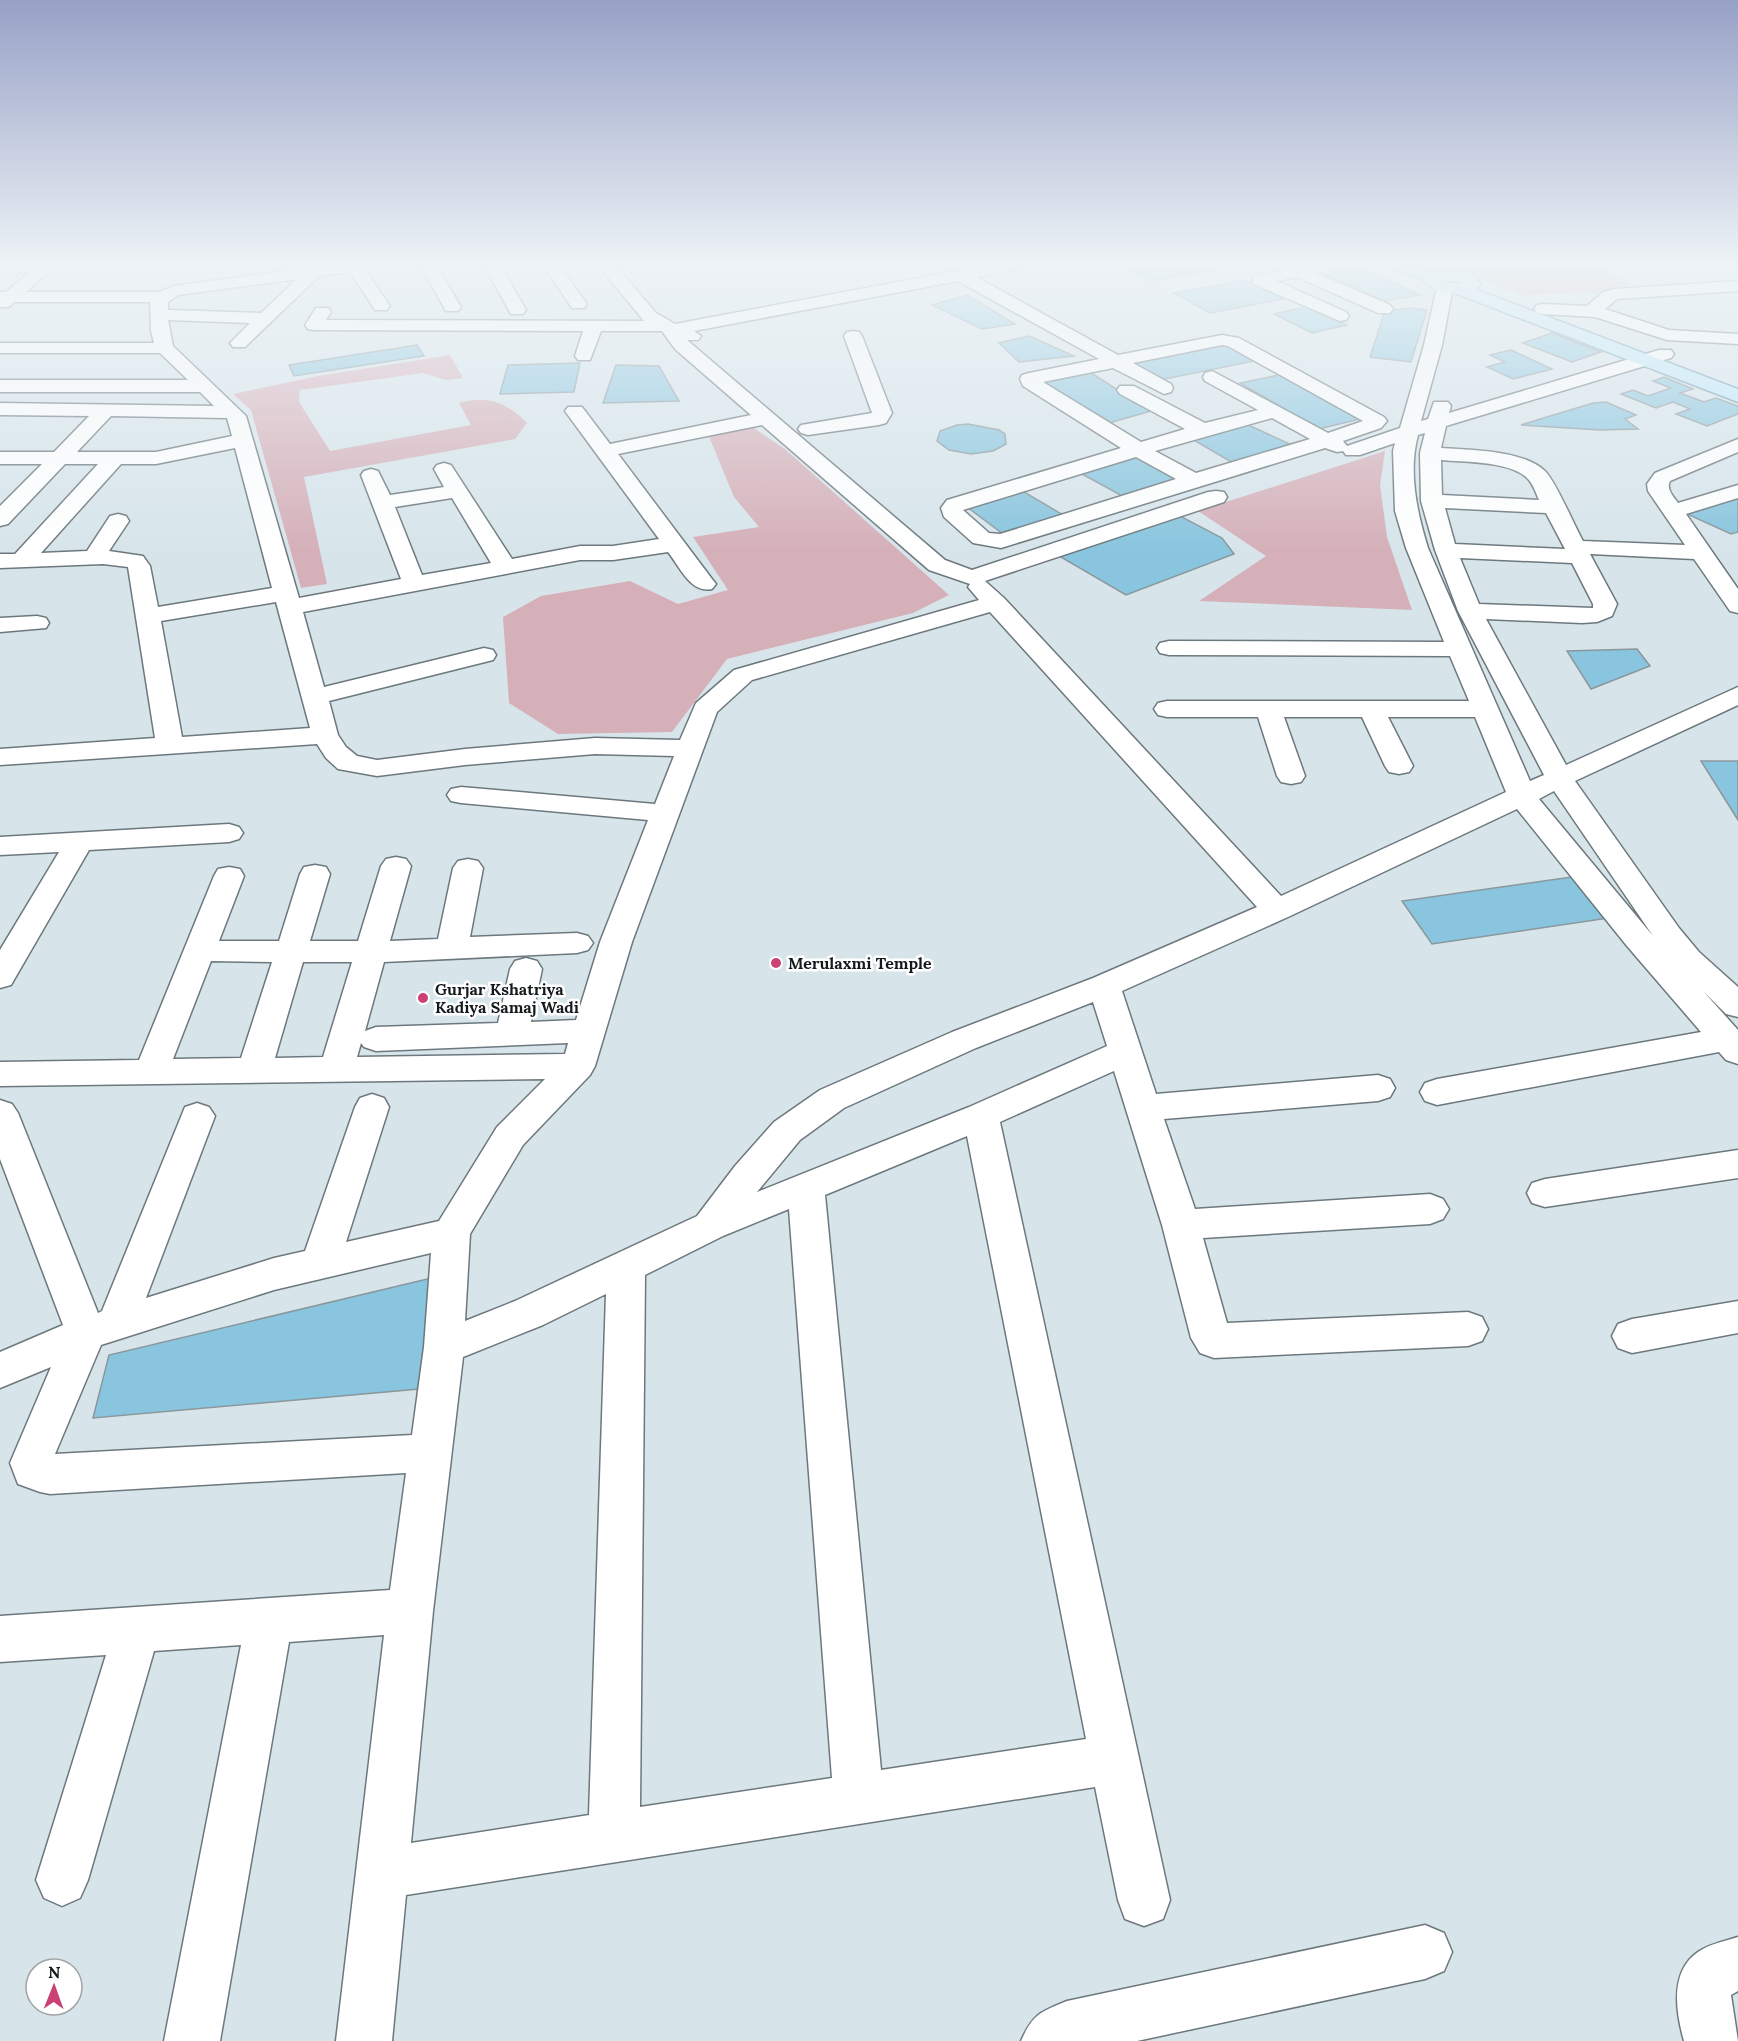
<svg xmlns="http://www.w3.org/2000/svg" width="1738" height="2041" font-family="Lora,serif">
	<rect width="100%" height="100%" fill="#d7e5eb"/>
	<!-- green -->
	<g fill="#d5b0b9">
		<polygon points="1444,265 1604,265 1630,284 1603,292 1521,295"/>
		<path d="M450 355 463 378 446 380 423 373 300 390 299 402 330 451 471 425 459 403C488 395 506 402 527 423L515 439 304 477 327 584 301 588 251 410 233 394 318 376Z"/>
		<polygon points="751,426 786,450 949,595 913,613 727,659 672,732 558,734 509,703 503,617 541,596 630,581 678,604 728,590 693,537 759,527 734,497 708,434"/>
		<polygon points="1385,451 1380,485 1387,537 1412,610 1199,601 1266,556 1198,511"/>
	</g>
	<!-- building -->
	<g fill="#89c5de" stroke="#8a979c" stroke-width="1.5">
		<polygon points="1123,265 1207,265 1215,270 1150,281"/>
		<polygon points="1358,267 1421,295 1384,301 1322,274"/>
		<polygon points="1246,280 1283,299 1210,313 1174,293"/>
		<polygon points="967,295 1015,324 982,329 932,305"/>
		<polygon points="1309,306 1347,325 1312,333 1274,314"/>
		<polygon points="1410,308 1427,310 1411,362 1370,357 1385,311"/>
		<polygon points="1552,333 1601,352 1572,362 1523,343"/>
		<polygon points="1029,336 1074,356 1019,362 999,343"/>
		<polygon points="1226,341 1259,360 1160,380 1131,362"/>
		<polygon points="417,345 424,356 294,376 289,365"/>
		<polygon points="1511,350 1552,369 1513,379 1487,367 1505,362 1490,355"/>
		<polygon points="580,363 574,392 500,394 508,365"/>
		<polygon points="616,365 659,366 679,401 603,403"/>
		<polygon points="1088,371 1151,411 1109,423 1039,381"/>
		<polygon points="1284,374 1364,418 1319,429 1240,383"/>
		<polygon points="1664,377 1693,389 1680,393 1704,402 1716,398 1738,406 1738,414 1707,426 1676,414 1690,409 1673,402 1656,408 1621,394 1633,390 1648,396 1671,388 1653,381"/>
		<polygon points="1606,402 1636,415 1625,419 1638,429 1600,430 1521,425 1593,403"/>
		<polygon points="968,424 999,430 1005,434 1006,444 993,451 971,454 949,450 937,441 940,431 957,425"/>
		<polygon points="1246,424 1292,445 1233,463 1192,439"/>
		<polygon points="1139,456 1182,481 1124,497 1080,473"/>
		<polygon points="1024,492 1065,516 1003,534 967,507"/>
		<polygon points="1738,495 1738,532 1731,534 1685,513"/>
		<polygon points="1176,514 1222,538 1234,554 1126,595 1059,556"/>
		<polygon points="1637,649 1650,666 1591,689 1567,651"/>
		<polygon points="1701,761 1738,761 1738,820"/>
		<polygon points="1593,874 1629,915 1432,944 1402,901"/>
		<polygon points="440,1276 419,1389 93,1418 109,1355"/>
	</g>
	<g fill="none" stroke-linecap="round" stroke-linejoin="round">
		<defs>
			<g id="minor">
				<path d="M0 265H56L26 292H160L174 286 326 265H373L365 270 390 306 387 310H375L350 272 319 276 245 347H233L230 343 250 323 168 320 173 346 246 416 299 598 401 579 361 475 364 471 371 469 378 471 390 495 444 487 434 469 437 465 444 463 451 465 512 559 580 546H613L659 539 565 411 568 407H582L610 444 751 415 675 349 662 331H601L590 360H578L575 356 583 331 314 330 308 329 305 325 316 308H328L331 312 326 320 644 321 598 265H615L656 313 675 324 988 265H1024L1022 268 976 277 1118 355 1222 335 1239 338 1384 417 1387 421 1381 428 1343 441 1347 446 1400 428 1424 345 1437 287 1439 283H1451L1453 287 1442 345 1421 421 1428 419 1434 402H1448L1451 406 1449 413 1659 350H1671L1674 354 1671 358 1446 426 1441 448C1469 450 1524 450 1545 471 1556 482 1574 525 1583 541L1685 545 1648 491 1647 484 1655 473 1738 439V452L1670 481C1666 489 1673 496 1678 503L1738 485V498L1686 514 1738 589V613L1730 611 1694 559 1590 554 1617 604 1612 616 1597 622 1582 623 1486 619 1566 765 1738 687V705L1575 781 1679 928 1699 952 1738 987V1017L1726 1014 1703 991 1738 1030V1064L1726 1060 1719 1052 1437 1105 1425 1101 1420 1092 1425 1083 1437 1079 1701 1032 1627 946 1517 809 1288 917 1122 991 1156 1094 1378 1075 1390 1079 1395 1088 1390 1097 1378 1101 1164 1119 1195 1209 1430 1194 1443 1199 1449 1209 1443 1219 1430 1224 1203 1238 1227 1323 1468 1312 1482 1317 1488 1329 1482 1341 1468 1346 1214 1358 1200 1353 1191 1338 1162 1225 1114 1071 1000 1122 1170 1900 1163 1919 1144 1926 1125 1919 1118 1900 1095 1787 406 1895 392 2041H336L384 1635 289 1642 220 2041H164L241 1645 154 1651 88 1880 80 1898 62 1906 44 1898 36 1880 106 1655 0 1662V1616L390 1590 406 1473 50 1494 40 1492 18 1484 10 1463 51 1367 0 1388V1352L63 1325 0 1159V1100L12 1104 18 1113 98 1313 102 1311 185 1107 197 1103 209 1107 215 1116 146 1298 274 1258 305 1251 355 1107 360 1098 372 1094 384 1098 389 1107 346 1242 439 1221 497 1127 545 1079 0 1086V1062L139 1060 214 876 218 869 229 867 240 869 244 876 219 941H279L300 874 304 867 315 865 326 867 330 874 310 941H358L381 866 386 859 396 857 406 859 411 866 390 941 438 939 453 868 458 861 468 859 478 861 483 868 470 937 577 933 588 936 593 943 588 950 577 953 384 962 365 1031 376 1027 498 1023 510 969 515 961 526 958 537 961 542 969 531 1022 576 1020 600 942 648 820 461 803 451 801 447 795 451 789 461 787 655 804 674 756 595 754 465 765 377 776 338 769 326 758 317 744 0 765V749L155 738 128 567 103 564 0 568V554H15L98 464H65L8 524 0 526V506L42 464H0V452H54L89 416 0 415V403L214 406 200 392H0V380H188L160 353H0V343H154L151 331 150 302H14L9 307H0V292H6L30 272 0 273ZM297 279 261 313 168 310V302L178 295ZM958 281 1099 359 1029 373 1022 375 1020 379 1023 386 1121 448 947 500 941 508 944 517 973 543 1001 548 1325 448 1337 452 1343 451 1346 455H1360L1395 443 1393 451 1395 511 1406 548 1444 642 1169 641 1160 643 1157 648 1160 653 1169 655 1450 656 1469 701H1167L1158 703 1154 709 1158 715 1167 717H1258L1277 776 1281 782 1291 784 1301 782 1305 776 1284 717H1362L1385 766 1389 772 1399 774 1409 772 1413 766 1388 717H1475L1506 792 1281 896 1004 598 985 581 1224 502 1227 497 1224 492 1216 491 1208 492 972 570 945 560 687 340H698L701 336 694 331ZM1222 345 1228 346 1363 421 1328 433 1212 371 1205 373 1203 377 1205 381 1258 410 1205 423 1134 386H1120L1117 390 1120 394 1185 429 1141 442 1043 382 1113 368 1164 394 1171 392 1173 388 1171 384 1133 363ZM111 416 227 418 232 436 156 452H77ZM1272 418 1310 439 1196 473 1155 451ZM762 425 929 570 970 584 968 587 979 600 734 670 696 703 680 740 595 738 465 749 377 760 357 756 346 747 338 735 329 701 493 660 496 655 493 650 484 648 324 687 303 612 580 560H613L668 552C680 567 691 594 712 589L716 584 712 579 618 454ZM1425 433 1420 453 1421 501 1435 550 1458 611 1544 775 1530 781 1428 548C1417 512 1408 472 1418 435ZM235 448 272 588 158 607 150 566 143 556 109 551 129 521 126 516 118 514 110 516 87 551 41 553 121 464H156ZM1136 457 1176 479 1000 534 989 533 963 510ZM1441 460C1463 462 1512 461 1528 479 1533 484 1536 493 1539 500L1442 495ZM452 498 491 563 422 575 395 507ZM1445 508 1546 513 1565 549 1455 544ZM1460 558 1572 563 1593 604V608L1479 604ZM276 602 310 728 182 737 161 621ZM990 612 1257 907 1093 978 952 1032 820 1090 774 1122 735 1166 697 1216 515 1301 465 1321 470 1234 523 1145 590 1075 595 1066 632 942 717 712 752 680ZM1554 791 1653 936 1539 799ZM211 961 272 962 241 1058 173 1059ZM303 962H352L323 1057 275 1058ZM1093 1002 1107 1046 969 1107 757 1192 800 1140 844 1108 976 1048ZM361 1043 364 1047 376 1051 568 1043 565 1054 357 1057ZM967 1136 1086 1739 881 1770 825 1195ZM789 1209 832 1778 640 1807 645 1275 723 1236ZM431 1253 424 1347 412 1435 55 1454 101 1345 274 1290ZM606 1294 589 1815 411 1843 433 1611 463 1357 543 1325Z"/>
				<polygon points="420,265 436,265 461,307 458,311 446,311"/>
				<polygon points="484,265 500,265 526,310 523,314 511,314"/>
				<polygon points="543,265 559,265 587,304 584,308 572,308"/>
				<polygon points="1305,265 1337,265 1335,268 1316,273 1390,305 1393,309 1390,313 1378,313 1297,277 1277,281 1346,312 1349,316 1346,320 1340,321 1254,284 1252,280 1254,276"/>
				<polygon points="1738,281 1738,291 1617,299 1605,309 1669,330 1738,334 1738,344 1667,340 1595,317 1543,314 1537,313 1534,309 1537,305 1543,304 1587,306 1603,292 1615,289"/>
				<polygon points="853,331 859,332 862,336 892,413 886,423 879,425 808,435 801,433 798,429 801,425 872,413 844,336 847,332"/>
				<polygon points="37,616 46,618 49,623 46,628 0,632 0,618"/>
				<polygon points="229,824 239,827 243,833 239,839 229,842 89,850 11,985 0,988 0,950 59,852 0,855 0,837"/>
				<polygon points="1738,1150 1738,1178 1545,1207 1532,1203 1527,1193 1532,1183 1545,1179"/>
				<polygon points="1738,1301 1738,1333 1632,1353 1618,1348 1612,1336 1618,1324 1632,1319"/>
				<path d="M1425 1925 1444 1933 1452 1952 1444 1971 1425 1979 1137 2041H1021C1033 2014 1040 2012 1067 2001Z"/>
				<path d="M1738 1937V1991L1731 1995 1738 2041H1684C1676 2013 1669 1972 1698 1952 1709 1944 1725 1941 1738 1937Z"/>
			</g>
			<path id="major" d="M1390 265H1414L1432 272 1440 270 1466 273 1472 274 1481 284 1475 289 1738 389V402L1457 294 1434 290 1423 280 1392 268ZM1442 280 1461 282 1462 283 1452 284Z"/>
		</defs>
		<!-- minor casing -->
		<use href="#minor" stroke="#6c787d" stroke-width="3"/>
		<!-- major casing -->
		<use href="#major" stroke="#6797ab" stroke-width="3"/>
		<!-- minor -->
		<use href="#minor" fill="#fff" fill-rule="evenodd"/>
		<!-- major -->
		<use href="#major" fill="#bee9fb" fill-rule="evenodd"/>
	</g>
	<!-- sky -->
	<linearGradient id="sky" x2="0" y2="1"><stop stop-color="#97a1c6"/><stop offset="0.48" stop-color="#edf3f6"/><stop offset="1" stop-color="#edf3f6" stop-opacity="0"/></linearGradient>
	<rect width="1738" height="551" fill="url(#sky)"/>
	<!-- markers -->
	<g fill="#cc4174" stroke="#fff" stroke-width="2">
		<circle cx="776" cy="963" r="6"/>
		<circle cx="423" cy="998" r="6"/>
	</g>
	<g text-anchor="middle" stroke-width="5" stroke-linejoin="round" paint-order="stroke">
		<!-- poi labels -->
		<g font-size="16" font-weight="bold" fill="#14191b" stroke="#fff" text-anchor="start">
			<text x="788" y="969">Merulaxmi Temple</text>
			<text x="435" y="995">Gurjar Kshatriya<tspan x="435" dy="18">Kadiya Samaj Wadi</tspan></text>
		</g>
	</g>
	<!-- north arrow -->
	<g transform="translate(54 1987) rotate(1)"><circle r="28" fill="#ffffff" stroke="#a1a3a4" stroke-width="1.5"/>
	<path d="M0-4.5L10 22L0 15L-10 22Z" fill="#cc4174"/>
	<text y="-9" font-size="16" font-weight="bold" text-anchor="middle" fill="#14191b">N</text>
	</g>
</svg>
